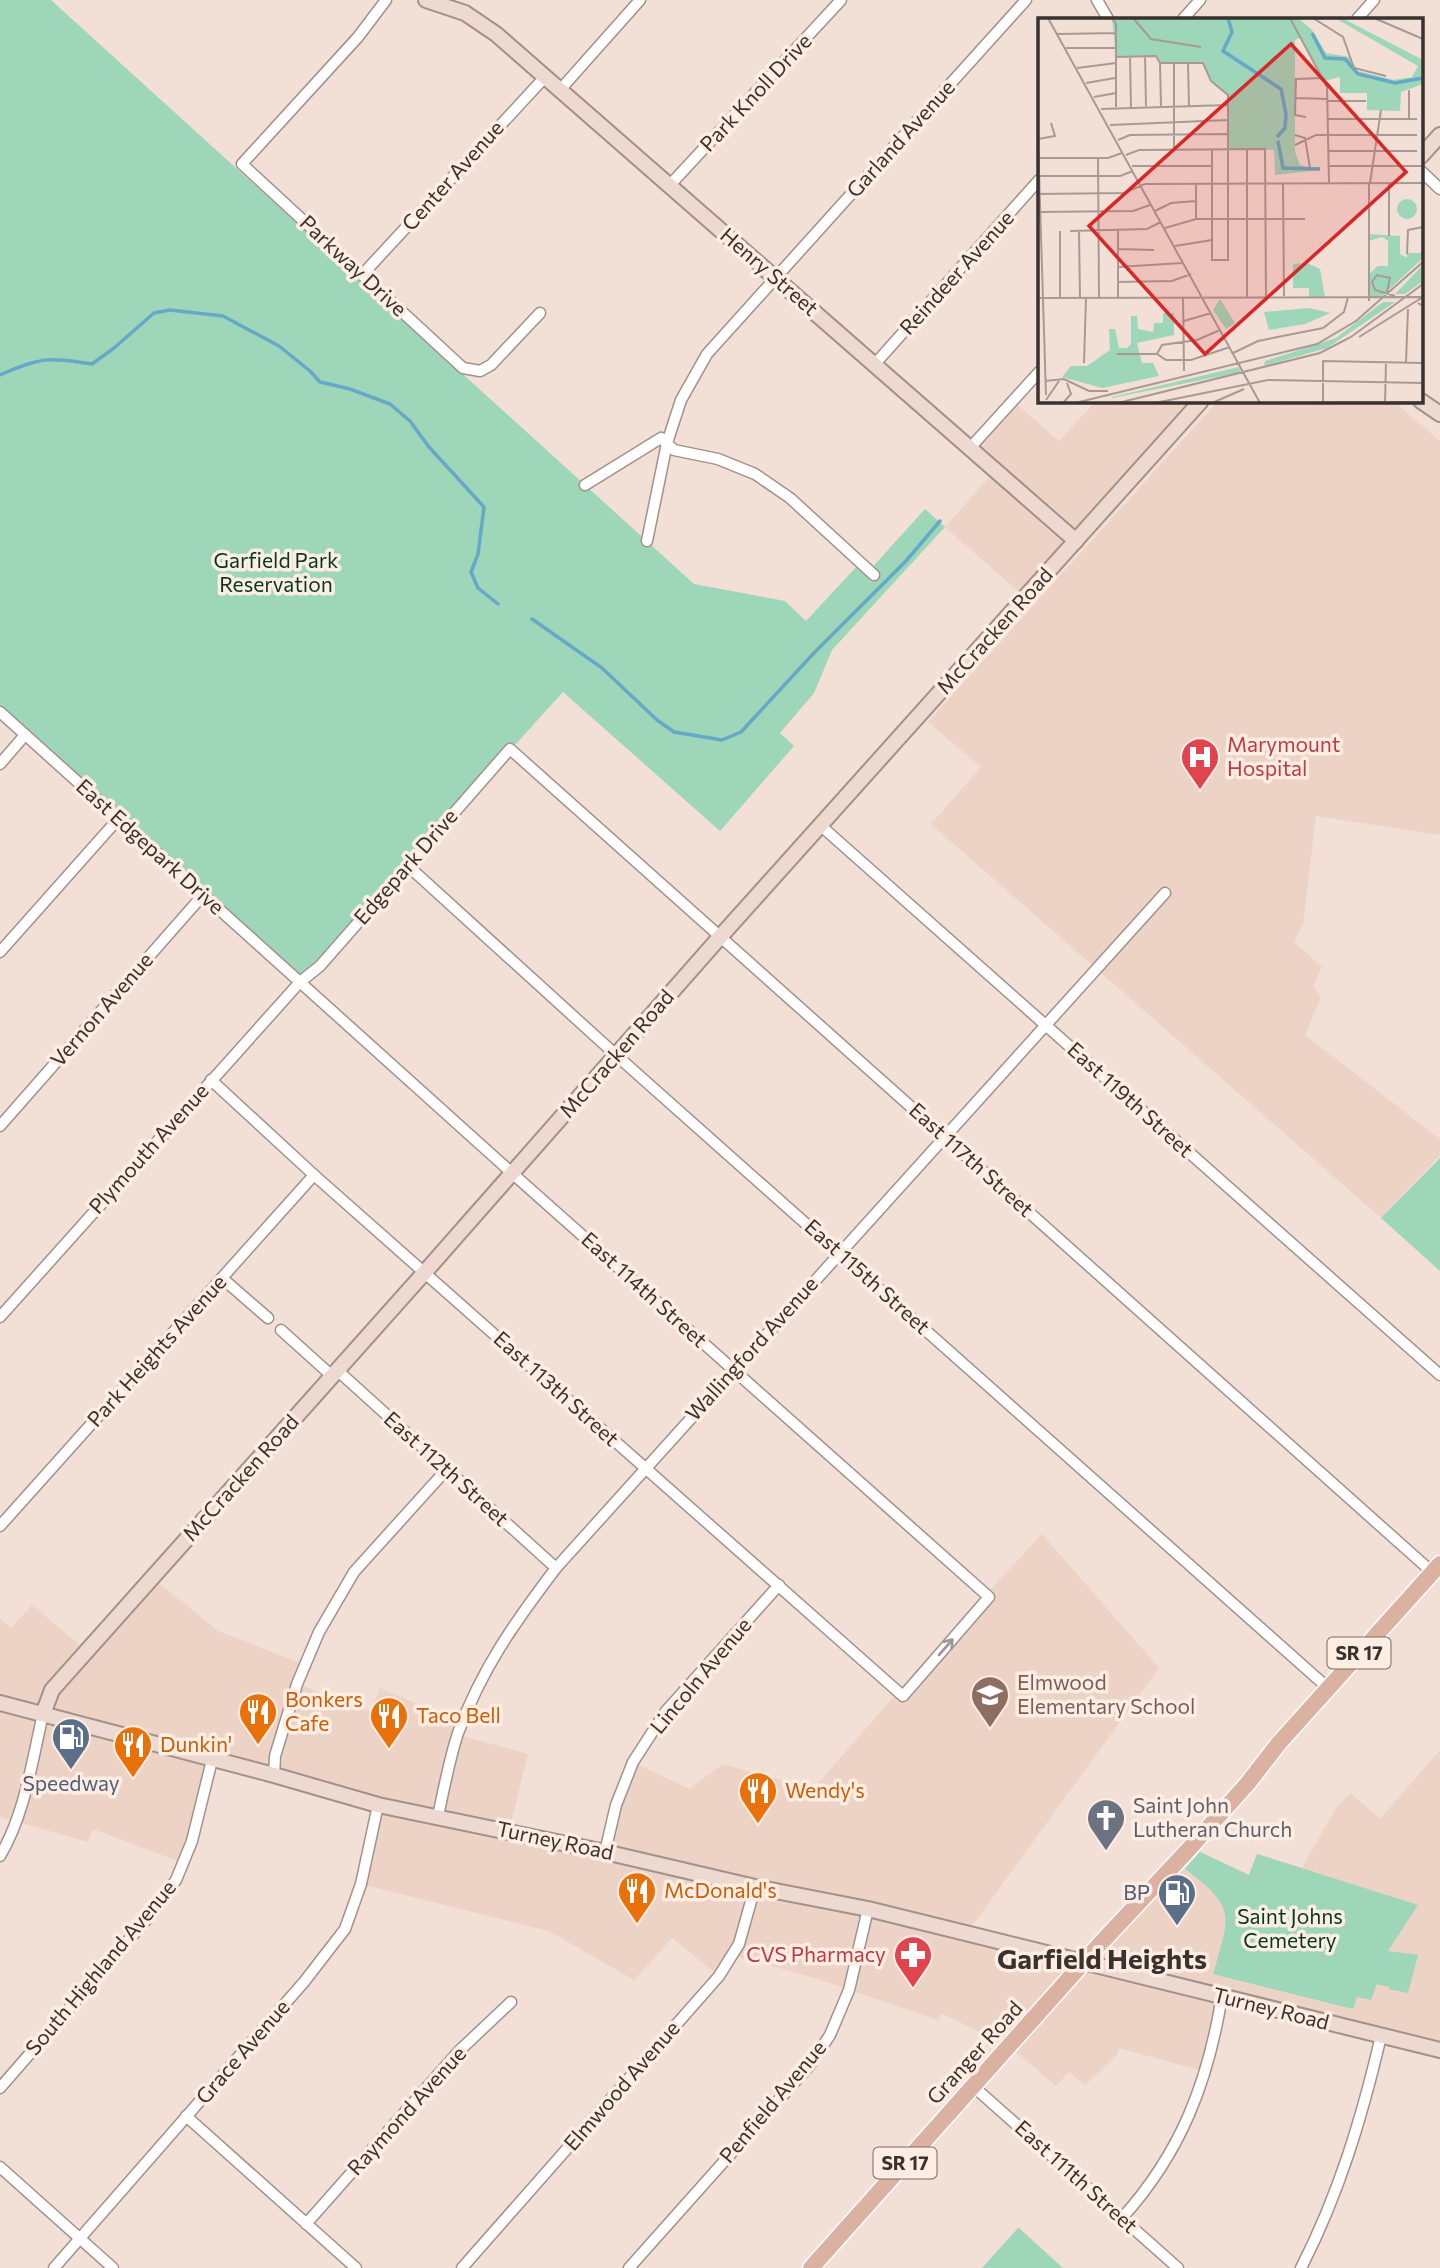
<svg xmlns="http://www.w3.org/2000/svg" width="1440" height="2268" font-family="Commissioner,sans-serif">
	<rect width="100%" height="100%" fill="#f2dfd6"/>
	<!-- built -->
	<g fill="#ecd3c6">
		<polygon points="1013,401 1059,441 1096,401 1196,401 1025,597 945,527 995,471 970,448"/>
		<polygon points="1218,401 1393,401 1440,441 1440,835 1316,816 1303,924 1294,942 1322,967 1313,986 1321,997 1305,1035 1440,1139 1440,1155 1381,1218 931,824 981,767 928,722"/>
		<polygon points="1042,1534 1159,1668 967,1933 1083,1963 1189,1849 1200,1852 1249,1875 1257,1854 1302,1868 1336,1808 1351,1793 1380,1819 1440,1750 1440,2050 1222,1997 1206,2072 1119,2048 1116,2056 1085,2085 1069,2072 1056,2086 1010,2047 941,2013 938,2020 818,1979 732,1955 719,1976 672,1938 634,1980 549,1931 361,1884 378,1805 212,1760 183,1863 93,1829 88,1842 0,1817 0,1618 11,1628 32,1605 87,1651 152,1577 218,1631 305,1665 298,1684 371,1712 380,1688 462,1723 458,1735 528,1754 509,1831 605,1851 633,1762 689,1789 723,1764 813,1789 931,1654"/>
	</g>
	<!-- green -->
	<g fill="#9ed6b9">
		<polygon points="0,0 51,0 694,584 785,601 806,621 860,563 869,571 925,509 945,527 832,650 814,693 780,733 794,746 720,831 563,692 300,982 0,712"/>
		<polygon points="1440,1158 1440,1271 1381,1218"/>
		<path d="M1200 1852 1249 1875 1257 1854 1418 1905 1388 1951 1418 1955 1408 1993 1389 1989 1390 1987 1377 1984 1371 2000 1357 1997 1353 2009 1213 1974C1230 1915 1237 1908 1185 1869Z"/>
		<polygon points="1018,2228 1019,2228 1063,2268 982,2268"/>
	</g>
	<g fill="none" stroke-linecap="round" stroke-linejoin="round">
		<!-- stream -->
		<g stroke="#66a8c7" stroke-width="3.5">
			<path d="M0 375C42 357 47 357 92 364L114 348 154 313 170 310 223 316 279 346 310 371 320 382 350 389 390 404 410 421 429 447 484 507 478 554 471 572 478 588 498 604"/>
			<polyline points="532,619 602,668 657,720 674,732 722,740 741,732 813,654 906,561 940,521"/>
		</g>
		<defs>
			<g id="street">
				<polyline points="386,0 358,37 242,164 463,368 480,371 491,365 540,313"/>
				<polyline points="1097,0 1108,19"/>
				<polyline points="1183,19 1200,0"/>
				<polyline points="1357,19 1374,0"/>
				<polyline points="560,90 640,0"/>
				<polyline points="1421,171 1440,189"/>
				<polyline points="670,185 841,0"/>
				<polyline points="362,275 545,77"/>
				<polyline points="874,365 1039,180"/>
				<polyline points="970,448 1039,372"/>
				<polyline points="585,485 661,438 674,450 718,459 755,474 790,498 874,575"/>
				<polyline points="647,541 667,443 681,400 707,354 1026,0"/>
				<polyline points="0,712 512,1173 989,1597 903,1696 314,1175 211,1080"/>
				<polyline points="0,764 25,735"/>
				<polyline points="820,825 1440,1375"/>
				<polyline points="407,865 616,1055 1328,1688"/>
				<polyline points="0,952 119,818"/>
				<polyline points="0,1126 203,895"/>
				<polyline points="222,1278 268,1318"/>
				<polyline points="0,1317 300,982 320,966 510,749 1432,1572"/>
				<polyline points="281,1330 332,1376"/>
				<polyline points="337,1370 556,1568"/>
				<polyline points="0,1526 314,1175"/>
				<polyline points="274,1775 275,1756 297,1684 319,1632 354,1572 447,1469"/>
				<path d="M438 1816C444 1789 449 1760 458 1733 482 1668 515 1622 556 1568L1165 893"/>
				<polyline points="605,1852 616,1805 633,1762 666,1711 779,1585"/>
				<path d="M0 1856C25 1814 32 1761 43 1714"/>
				<polyline points="974,2087 1178,2268"/>
				<polyline points="0,2088 153,1912 176,1880 192,1841 212,1760"/>
				<polyline points="186,2116 356,2268"/>
				<polyline points="0,2167 113,2268"/>
				<path d="M1122 2218C1181 2153 1208 2082 1222 1996"/>
				<polyline points="306,2224 459,2051 511,2002"/>
				<polyline points="54,2268 304,1982 345,1929 361,1884 378,1805"/>
				<polyline points="462,2268 719,1976 739,1944 755,1887"/>
				<polyline points="629,2268 810,2065 830,2035 849,1990 868,1909"/>
				<path d="M1301 2268C1339 2194 1362 2117 1381 2036"/>
			</g>
			<g id="secondary">
				<polyline points="426,0 465,13 496,34 1076,541"/>
				<polyline points="1421,156 1440,135"/>
				<polyline points="1421,401 1440,414"/>
				<polyline points="0,1703 274,1775 378,1805 605,1852 755,1887 868,1909 1440,2050"/>
				<polyline points="43,1714 52,1690 425,1272 720,937 1201,401"/>
			</g>
			<polyline id="primary" points="811,2268 1099,1945 1189,1849 1248,1783 1279,1743 1440,1564"/>
		</defs>
		<!-- street casing -->
		<use href="#street" stroke="#a29188" stroke-width="13"/>
		<!-- secondary casing -->
		<use href="#secondary" stroke="#a29188" stroke-width="18"/>
		<!-- primary casing -->
		<use href="#primary" stroke="#fff" stroke-width="19"/>
		<!-- street -->
		<use href="#street" stroke="#fff" stroke-width="10"/>
		<!-- secondary -->
		<use href="#secondary" stroke="#edd9d0" stroke-width="14"/>
		<!-- primary -->
		<use href="#primary" stroke="#dbb2a2" stroke-width="16"/>
	</g>
	<!-- one-way arrows -->
	<defs><path id="oneway-shaft" d="M-6 0H5M1.5-3L5.5 0L1.5 3" fill="none" stroke-width="1.6" stroke-linecap="round" stroke-linejoin="round" transform="scale(1.75)"/></defs>
	<use stroke="#9c9896" href="#oneway-shaft" transform="translate(946 1647) rotate(-49)"/>
	<!-- icons -->
	<defs>
		<symbol id="hospital-pin" viewBox="-11 -11 22 30"><path d="M0 17L-7.5 6A9.5 9.5 0 1 1 7.5 6Z" fill="#e0444e" stroke="#ffece3"/><path d="M-5-5h3v3.5h4V-5h3V5h-3V1.5h-4V5h-3Z" fill="#fff"/></symbol>
		<symbol id="school-pin" viewBox="-11 -11 22 30"><path d="M0 17L-7.5 6A9.5 9.5 0 1 1 7.5 6Z" fill="#8d6e63" stroke="#ffece3"/><path d="M0-5L7-2L0 1L-7-2ZM-4 1L0 2.5L4 1V4Q0 6-4 4Z" fill="#fff"/></symbol>
		<symbol id="restaurant-pin" viewBox="-11 -11 22 30"><path d="M0 17L-7.5 6A9.5 9.5 0 1 1 7.5 6Z" fill="#e8710a" stroke="#ffece3"/><path d="M-5-6h1v4h1v-4h1v4h1v-4h1v5L-1.5 .5V6h-2V.5L-5-1ZM5-6V6H3V1.5H1.5Q1.5-4 5-6Z" fill="#fff"/></symbol>
		<symbol id="fuel-pin" viewBox="-11 -11 22 30"><path d="M0 17L-7.5 6A9.5 9.5 0 1 1 7.5 6Z" fill="#5c6f8a" stroke="#ffece3"/><path d="M-5.5-6h7V0h2V4h1.3V-2.5L3-4.5l.8-.8L6-3V5H2.5V1h-1V6h-7ZM-4.2-4.7v3.2H.2V-4.7Z" fill="#fff"/></symbol>
		<symbol id="church-pin" viewBox="-11 -11 22 30"><path d="M0 17L-7.5 6A9.5 9.5 0 1 1 7.5 6Z" fill="#6b7280" stroke="#ffece3"/><path d="M-1.2-6h2.4v3.5h3.3v2.4h-3.3V6h-2.4V-.1h-3.3v-2.4h3.3Z" fill="#fff"/></symbol>
		<symbol id="pharmacy-pin" viewBox="-11 -11 22 30"><path d="M0 17L-7.5 6A9.5 9.5 0 1 1 7.5 6Z" fill="#e0444e" stroke="#ffece3"/><path d="M-2-6h4v4h4v4h-4v4h-4v-4h-4v-4h4Z" fill="#fff"/></symbol>
	</defs>
	<g fill-rule="evenodd">
		<use href="#hospital-pin" x="1178" y="735" width="44" height="60"/>
		<use href="#school-pin" x="968" y="1673" width="44" height="60"/>
		<use href="#restaurant-pin" x="236" y="1690" width="44" height="60"/>
		<use href="#restaurant-pin" x="367" y="1694" width="44" height="60"/>
		<use href="#fuel-pin" x="49" y="1715" width="44" height="60"/>
		<use href="#restaurant-pin" x="111" y="1723" width="44" height="60"/>
		<use href="#restaurant-pin" x="736" y="1769" width="44" height="60"/>
		<use href="#church-pin" x="1084" y="1796" width="44" height="60"/>
		<use href="#restaurant-pin" x="615" y="1869" width="44" height="60"/>
		<use href="#fuel-pin" x="1155" y="1871" width="44" height="60"/>
		<use href="#pharmacy-pin" x="891" y="1933" width="44" height="60"/>
	</g>
	<g text-anchor="middle" stroke-width="7" stroke-linejoin="round" paint-order="stroke">
		<!-- shield labels -->
		<g fill="#ffece3" stroke="#746a64" stroke-width="2">
			<rect x="1327.5" y="1637.5" width="63" height="31" rx="5"/>
			<rect x="873.5" y="2147.5" width="63" height="31" rx="5"/>
		</g>
		<g font-size="19" font-weight="bold" fill="#39322e">
			<text x="1359" y="1660">SR 17</text>
			<text x="905" y="2170">SR 17</text>
		</g>
		<!-- street labels -->
		<g font-size="21" fill="#39322e" stroke="#ffece3">
			<text transform="translate(756 93) rotate(-47)" y="7">Park Knoll Drive</text>
			<text transform="translate(901 139) rotate(-48)" y="7">Garland Avenue</text>
			<text transform="translate(453 176) rotate(-48)" y="7">Center Avenue</text>
			<text transform="translate(353 266) rotate(43)" y="7">Parkway Drive</text>
			<text transform="translate(769 272) rotate(41)" y="7">Henry Street</text>
			<text transform="translate(957 273) rotate(-48)" y="7">Reindeer Avenue</text>
			<text transform="translate(995 631) rotate(-48)" y="7">McCracken Road</text>
			<text transform="translate(150 847) rotate(42)" y="7">East Edgepark Drive</text>
			<text transform="translate(406 867) rotate(-49)" y="7">Edgepark Drive</text>
			<text transform="translate(102 1010) rotate(-49)" y="7">Vernon Avenue</text>
			<text transform="translate(617 1054) rotate(-49)" y="7">McCracken Road</text>
			<text transform="translate(1130 1100) rotate(42)" y="7">East 119th Street</text>
			<text transform="translate(149 1149) rotate(-48)" y="7">Plymouth Avenue</text>
			<text transform="translate(971 1160) rotate(42)" y="7">East 117th Street</text>
			<text transform="translate(867 1277) rotate(42)" y="7">East 115th Street</text>
			<text transform="translate(644 1290) rotate(42)" y="7">East 114th Street</text>
			<text transform="translate(752 1349) rotate(-48)" y="7">Wallingford Avenue</text>
			<text transform="translate(157 1351) rotate(-48)" y="7">Park Heights Avenue</text>
			<text transform="translate(556 1389) rotate(42)" y="7">East 113th Street</text>
			<text transform="translate(446 1469) rotate(42)" y="7">East 112th Street</text>
			<text transform="translate(241 1478) rotate(-48)" y="7">McCracken Road</text>
			<text transform="translate(701 1676) rotate(-50)" y="7">Lincoln Avenue</text>
			<text transform="translate(555 1841) rotate(12)" y="7">Turney Road</text>
			<text transform="translate(101 1968) rotate(-50)" y="7">South Highland Avenue</text>
			<text transform="translate(1271 2009) rotate(14)" y="7">Turney Road</text>
			<text transform="translate(243 2052) rotate(-49)" y="7">Grace Avenue</text>
			<text transform="translate(975 2053) rotate(-48)" y="7">Granger Road</text>
			<text transform="translate(622 2086) rotate(-49)" y="7">Elmwood Avenue</text>
			<text transform="translate(773 2102) rotate(-50)" y="7">Penfield Avenue</text>
			<text transform="translate(407 2111) rotate(-48)" y="7">Raymond Avenue</text>
			<text transform="translate(1076 2177) rotate(42)" y="7">East 111th Street</text>
		</g>
		<!-- park labels -->
		<g font-size="21" fill="#003824" stroke="#ffece3">
			<text x="276" y="568">Garfield Park<tspan x="276" dy="24">Reservation</tspan></text>
			<text x="1290" y="1924">Saint Johns<tspan x="1290" dy="24">Cemetery</tspan></text>
		</g>
		<!-- health labels -->
		<g font-size="21" fill="#be3a42" stroke="#ffece3" text-anchor="start">
			<text x="1227" y="752">Marymount<tspan x="1227" dy="24">Hospital</tspan></text>
			<text x="886" y="1962" text-anchor="end">CVS Pharmacy</text>
		</g>
		<!-- education labels -->
		<g font-size="21" fill="#785e54" stroke="#ffece3" text-anchor="start">
			<text x="1017" y="1690">Elmwood<tspan x="1017" dy="24">Elementary School</tspan></text>
		</g>
		<!-- food labels -->
		<g font-size="21" fill="#c56008" stroke="#ffece3" text-anchor="start">
			<text x="285" y="1707">Bonkers<tspan x="285" dy="24">Cafe</tspan></text>
			<text x="416" y="1723">Taco Bell</text>
			<text x="160" y="1752">Dunkin'</text>
			<text x="785" y="1798">Wendy's</text>
			<text x="664" y="1898">McDonald's</text>
		</g>
		<!-- service labels -->
		<g font-size="21" fill="#4e5e75" stroke="#ffece3">
			<text x="71" y="1791">Speedway</text>
			<text x="1150" y="1900" text-anchor="end">BP</text>
		</g>
		<!-- worship labels -->
		<g font-size="21" fill="#5b616d" stroke="#ffece3" text-anchor="start">
			<text x="1133" y="1813">Saint John<tspan x="1133" dy="24">Lutheran Church</tspan></text>
		</g>
		<!-- district labels -->
		<g font-size="28" font-weight="bold" fill="#39322e" stroke="#ffece3">
			<text x="1102" y="1969">Garfield Heights</text>
		</g>
	</g>
	<!-- overview -->
	<g transform="translate(1038 18)">
		<rect width="385" height="385" fill="#f2dfd6"/>
		<path d="M74 0H260L274 12 288 35 311 39 320 53 356 62 374 59 380 48 297 0H304L385 42V66L363 74 362 93 329 92V75H302V59L286 63 262 20 257 22V134L262 147 282 152 237 157 236 132 190 131V77L176 67 166 46 122 45 118 38 78 39ZM359 191a10 10 0 1 1 20 0a10 10 0 1 1-20 0ZM331 216 362 218V236L369 240V235H385V240L343 279H331V256L340 248H350V223L344 219 331 223ZM269 245 282 251 287 279H271V270H255V246ZM385 247V263L367 276H357ZM182 281 197 305 188 311 175 292ZM345 284H357L289 330 226 348 227 343 298 320ZM271 290 292 295 267 306 231 312 226 294ZM125 295H136V317L99 325 104 345H115L121 358 64 370 24 359 33 348H49L72 332 71 311H77L81 330H89L93 326V298H99L100 311 115 314 116 305H125ZM201 349 203 354 74 380V379Z" fill="#9ed6b9"/>
		<path fill="none" stroke="#66a8c7" stroke-width="3.5" d="M190 0 194 14 185 33 243 71 248 96 247 110 239 119M274 15 287 40 307 41 320 56 357 65 385 60M240 123 245 150 282 151"/>
		<path fill="none" stroke="#a89a93" stroke-width="2" d="M10 0 222 385M74 0 78 6V89M95 0 113 21 163 29M252 0 289 69 291 165M275 0 305 19 316 50 348 58M336 0 385 21M19 16 78 15M28 30H78M107 38 108 88M78 39 118 38 122 45M92 39 93 89M122 45H165L173 63 190 77V242H174V131M122 45 123 88M136 45V131M150 45 151 88M39 50 78 45M48 65 77 60M371 72V101M56 79 78 75M257 80 290 81M290 83H328M63 91 190 87M268 99 257 97 258 61 285 60M290 101H379M72 107 190 102M257 117 267 120 272 150M0 121 8 377M0 121 17 118 13 105M80 122 92 117 189 116M257 127 278 117H379M209 132V279M290 133H379M88 137 101 132 227 131 228 279M0 140H70L84 135M60 140 61 280M94 148H173M291 148H385M0 158H82L95 153M245 165 246 278M331 165V283M332 165 343 92M158 166V201M0 176 86 175 107 166 385 165M117 193 133 185 158 183M2 194 95 193 112 187M127 210 158 201H267M80 212V280M22 213V280M32 213 109 211 123 204M41 213 42 280M351 218V165M137 228 174 222M80 231 116 232M369 236 370 212 385 209M80 249 144 245M80 264 134 263 153 256M349 274 352 260 339 257 334 264 337 272 357 278M0 280 385 279M145 280 146 353M380 285 385 288V345M146 303 173 295M321 319 385 279M195 335 220 323 285 310 306 294 310 279M79 336H119M119 336 128 342H153L192 329M119 336 124 327 159 322 182 312M368 344 370 291M46 345 48 280M7 363 26 361 51 373H70M8 382 21 363M347 384 348 344M25 385 33 376 29 365M37 385 279 326 318 303 385 244M80 385 282 335 313 319 385 266M117 385 230 362 385 365M174 385 206 371M224 385 385 384M285 385V343L385 345"/>
		<path fill="#d62828" fill-opacity="0.15" stroke="#d62828" stroke-width="3.5" d="M253 26 368 154 167 336 51 208Z"/>
		<rect width="385" height="385" fill="none" stroke="#39322e" stroke-width="3.5"/>
	</g>
</svg>
